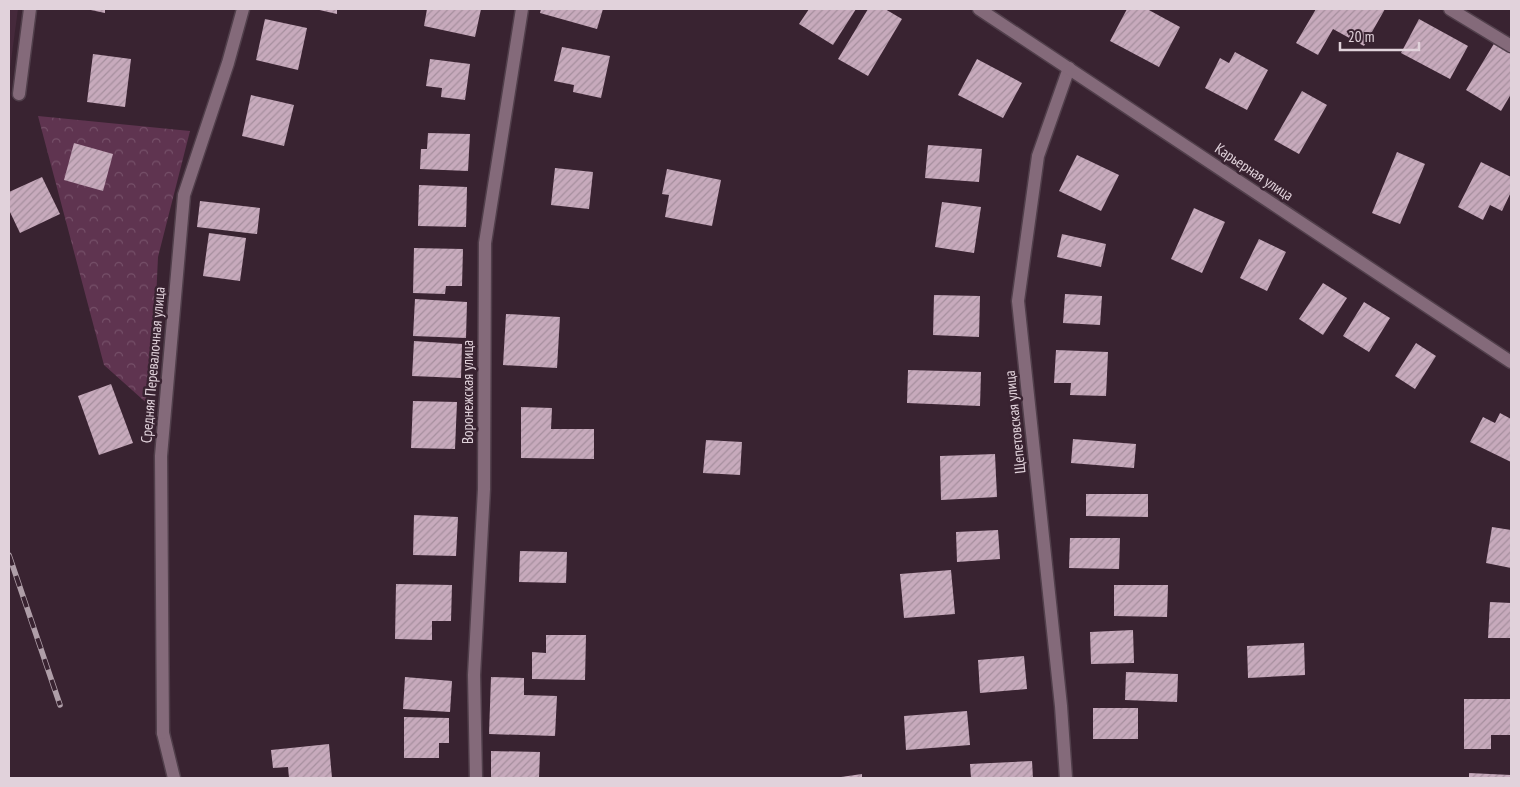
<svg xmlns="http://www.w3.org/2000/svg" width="1520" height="787" font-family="'PT Sans Narrow',sans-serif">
	<defs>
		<pattern id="forest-crowns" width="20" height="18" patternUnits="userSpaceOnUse" patternTransform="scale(1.25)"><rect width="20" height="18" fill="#5f3450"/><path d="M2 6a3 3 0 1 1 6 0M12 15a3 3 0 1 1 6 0" fill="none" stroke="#765069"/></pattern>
		<pattern id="building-hatch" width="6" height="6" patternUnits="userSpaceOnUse" patternTransform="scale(1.25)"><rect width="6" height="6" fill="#c7aabc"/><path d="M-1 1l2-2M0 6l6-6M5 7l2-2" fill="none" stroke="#a68f9e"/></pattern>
	</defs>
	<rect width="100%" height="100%" fill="#392331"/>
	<!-- built -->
	<polygon fill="#45293b" points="9,9 18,9 9,76"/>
	<!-- forest -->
	<polygon fill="url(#forest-crowns)" points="38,116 190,131 158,257 151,407 104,365"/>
	<!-- building -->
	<g fill="url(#building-hatch)">
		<polygon points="86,9 105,9 105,13"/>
		<polygon points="315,9 337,9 337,14"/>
		<polygon points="427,9 481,9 475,37 424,26"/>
		<polygon points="541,9 603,9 597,29 540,13"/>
		<polygon points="809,9 856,9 833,45 799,24"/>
		<polygon points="868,9 885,9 902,19 868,76 838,59"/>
		<polygon points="1127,9 1147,9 1180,27 1159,67 1110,41"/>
		<polygon points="1316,9 1385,9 1364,46 1333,29 1318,55 1296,43"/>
		<polygon points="265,19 307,28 298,70 256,60"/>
		<polygon points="1419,19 1468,46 1450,79 1401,53"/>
		<polygon points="1495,42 1511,52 1511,94 1501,111 1466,90"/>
		<polygon points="562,47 610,56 601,98 573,92 574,85 554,81"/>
		<polygon points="1235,52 1268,70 1247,110 1205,88 1220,58 1229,63"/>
		<polygon points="93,54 131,59 125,107 87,102"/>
		<polygon points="430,59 470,64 465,100 441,97 442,88 426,86"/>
		<polygon points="977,59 1022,83 1003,118 958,95"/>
		<polygon points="1302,91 1327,105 1299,154 1274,140"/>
		<polygon points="251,95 294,105 284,146 242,136"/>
		<polygon points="428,133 470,134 468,171 420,169 421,149 427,149"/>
		<polygon points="74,143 113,154 103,191 64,180"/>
		<polygon points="928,145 982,149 979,182 925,178"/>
		<polygon points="1397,152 1425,164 1400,224 1372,213"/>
		<polygon points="1077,155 1119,175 1101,211 1059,191"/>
		<polygon points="1481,162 1511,177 1511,192 1502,211 1490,205 1483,220 1458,207"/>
		<polygon points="555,168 593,172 589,209 551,205"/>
		<polygon points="667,169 721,180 712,226 665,217 669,195 662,194"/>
		<polygon points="42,177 60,214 20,233 9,210 9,192"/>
		<polygon points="419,185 467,187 466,227 418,226"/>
		<polygon points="200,201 260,208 257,234 197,227"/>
		<polygon points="942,202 981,207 974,253 935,247"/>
		<polygon points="1194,208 1225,222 1202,273 1171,259"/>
		<polygon points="209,233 246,238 240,281 203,276"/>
		<polygon points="1062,234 1106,244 1101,267 1057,257"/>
		<polygon points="1259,239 1286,252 1267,291 1240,278"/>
		<polygon points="414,248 463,249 462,286 446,286 445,294 413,293"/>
		<polygon points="1323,283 1347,298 1323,335 1299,319"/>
		<polygon points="1065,294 1102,296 1100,325 1063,323"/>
		<polygon points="934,295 980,296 979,337 933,335"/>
		<polygon points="415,299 467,302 466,338 413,336"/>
		<polygon points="1364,302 1390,318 1369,352 1343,336"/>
		<polygon points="506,314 560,317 557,368 503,365"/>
		<polygon points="414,341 462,344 461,378 412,376"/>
		<polygon points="1416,343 1436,356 1415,389 1395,376"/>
		<polygon points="1056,350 1108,352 1106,396 1070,395 1071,383 1054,383"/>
		<polygon points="908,370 981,372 980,406 907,403"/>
		<polygon points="111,384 133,443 99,455 78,396"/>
		<polygon points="413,401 457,402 455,449 411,448"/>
		<polygon points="521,407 552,408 551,429 594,429 594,459 521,458"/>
		<polygon points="1500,413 1511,419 1511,462 1470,442 1483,417 1495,423"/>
		<polygon points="1073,439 1136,444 1134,468 1071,463"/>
		<polygon points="706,440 742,442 740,475 703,473"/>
		<polygon points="995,454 997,497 941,500 940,456"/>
		<polygon points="1086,494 1148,494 1148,517 1086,516"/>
		<polygon points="414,515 458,517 456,556 413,555"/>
		<polygon points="1492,527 1511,530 1511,568 1486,563"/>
		<polygon points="998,530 1000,559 957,562 956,532"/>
		<polygon points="1070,538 1120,538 1119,569 1069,568"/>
		<polygon points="520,551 567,552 566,583 519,582"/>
		<polygon points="951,570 955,614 904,618 900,574"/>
		<polygon points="396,584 452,585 451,621 432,621 432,640 395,639"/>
		<polygon points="1114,585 1168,585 1167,617 1114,616"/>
		<polygon points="1490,602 1511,603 1511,638 1488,638"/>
		<polygon points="1133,630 1134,663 1091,664 1090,632"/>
		<polygon points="546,635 586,635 585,680 532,679 532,652 546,653"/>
		<polygon points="1304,643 1305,675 1248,678 1247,646"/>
		<polygon points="1024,656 1027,689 980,693 978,660"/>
		<polygon points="1126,672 1178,674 1177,702 1125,700"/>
		<polygon points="405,677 452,681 450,712 403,709"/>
		<polygon points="491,677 524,678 524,695 557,696 555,736 489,734"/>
		<polygon points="1464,699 1511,699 1511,735 1491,735 1491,749 1464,749"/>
		<rect x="1093" y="708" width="45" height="31"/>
		<polygon points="967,711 970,745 906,750 904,716"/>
		<polygon points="404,717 449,718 449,743 439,743 439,758 404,758"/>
		<polygon points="329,744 332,778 289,778 288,767 273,768 271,750"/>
		<polygon points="491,751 540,752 539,778 491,778"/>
		<polygon points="1032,761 1033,778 971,778 970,764"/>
		<polygon points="1469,773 1511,775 1511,778 1469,778"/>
		<polygon points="862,774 862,778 841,778 841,777"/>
	</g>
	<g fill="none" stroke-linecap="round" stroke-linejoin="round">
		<defs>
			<polyline id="service" points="163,733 174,778"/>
			<g id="minor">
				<polyline points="1450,9 1511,46"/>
				<polyline points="19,94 30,9"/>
				<polyline points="163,733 161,456 184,195 228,63 243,9"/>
				<polyline points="476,778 474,675 484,489 485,243 522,9"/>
				<polyline points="1066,778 1061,706 1018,301 1038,156 1069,68"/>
			</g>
			<polyline id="tertiary" points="979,9 1511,362"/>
		</defs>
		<!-- service casing -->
		<use href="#service" stroke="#513f4b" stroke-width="15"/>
		<!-- minor casing -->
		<use href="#minor" stroke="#513f4b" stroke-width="15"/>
		<!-- tertiary casing -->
		<use href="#tertiary" stroke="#513f4b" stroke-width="15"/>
		<!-- service -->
		<use href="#service" stroke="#846a7a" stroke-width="12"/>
		<!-- minor -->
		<use href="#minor" stroke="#846a7a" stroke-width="12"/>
		<!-- tertiary -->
		<use href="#tertiary" stroke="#846a7a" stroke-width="12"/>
		<defs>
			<polyline id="rail" points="9,555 60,705"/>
		</defs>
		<!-- rail casing -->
		<use href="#rail" stroke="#af9ea8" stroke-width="5.5"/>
		<!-- rail -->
		<use href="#rail" stroke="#392331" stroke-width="4" stroke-dasharray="11" stroke-linecap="butt"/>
	</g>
	<g text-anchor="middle" stroke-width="5" stroke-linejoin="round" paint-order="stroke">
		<!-- street labels -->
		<g font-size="15" fill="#e1d2db" stroke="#392331">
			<text transform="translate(1254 172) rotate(34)" y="5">Карьерная улица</text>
			<text transform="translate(153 365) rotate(-85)" y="5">Средняя Перевалочная улица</text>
			<text transform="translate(468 392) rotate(-90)" y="5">Воронежская улица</text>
			<text transform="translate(1015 422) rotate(-96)" y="5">Щепетовская улица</text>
		</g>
	</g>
	<!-- border -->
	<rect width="1520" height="787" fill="none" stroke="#e1d2db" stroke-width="20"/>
	<!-- scale -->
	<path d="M1340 42v8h79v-8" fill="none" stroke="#e1d2db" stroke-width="2.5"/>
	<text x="1348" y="42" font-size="15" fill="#e1d2db" stroke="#392331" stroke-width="4" paint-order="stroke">20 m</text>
</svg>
